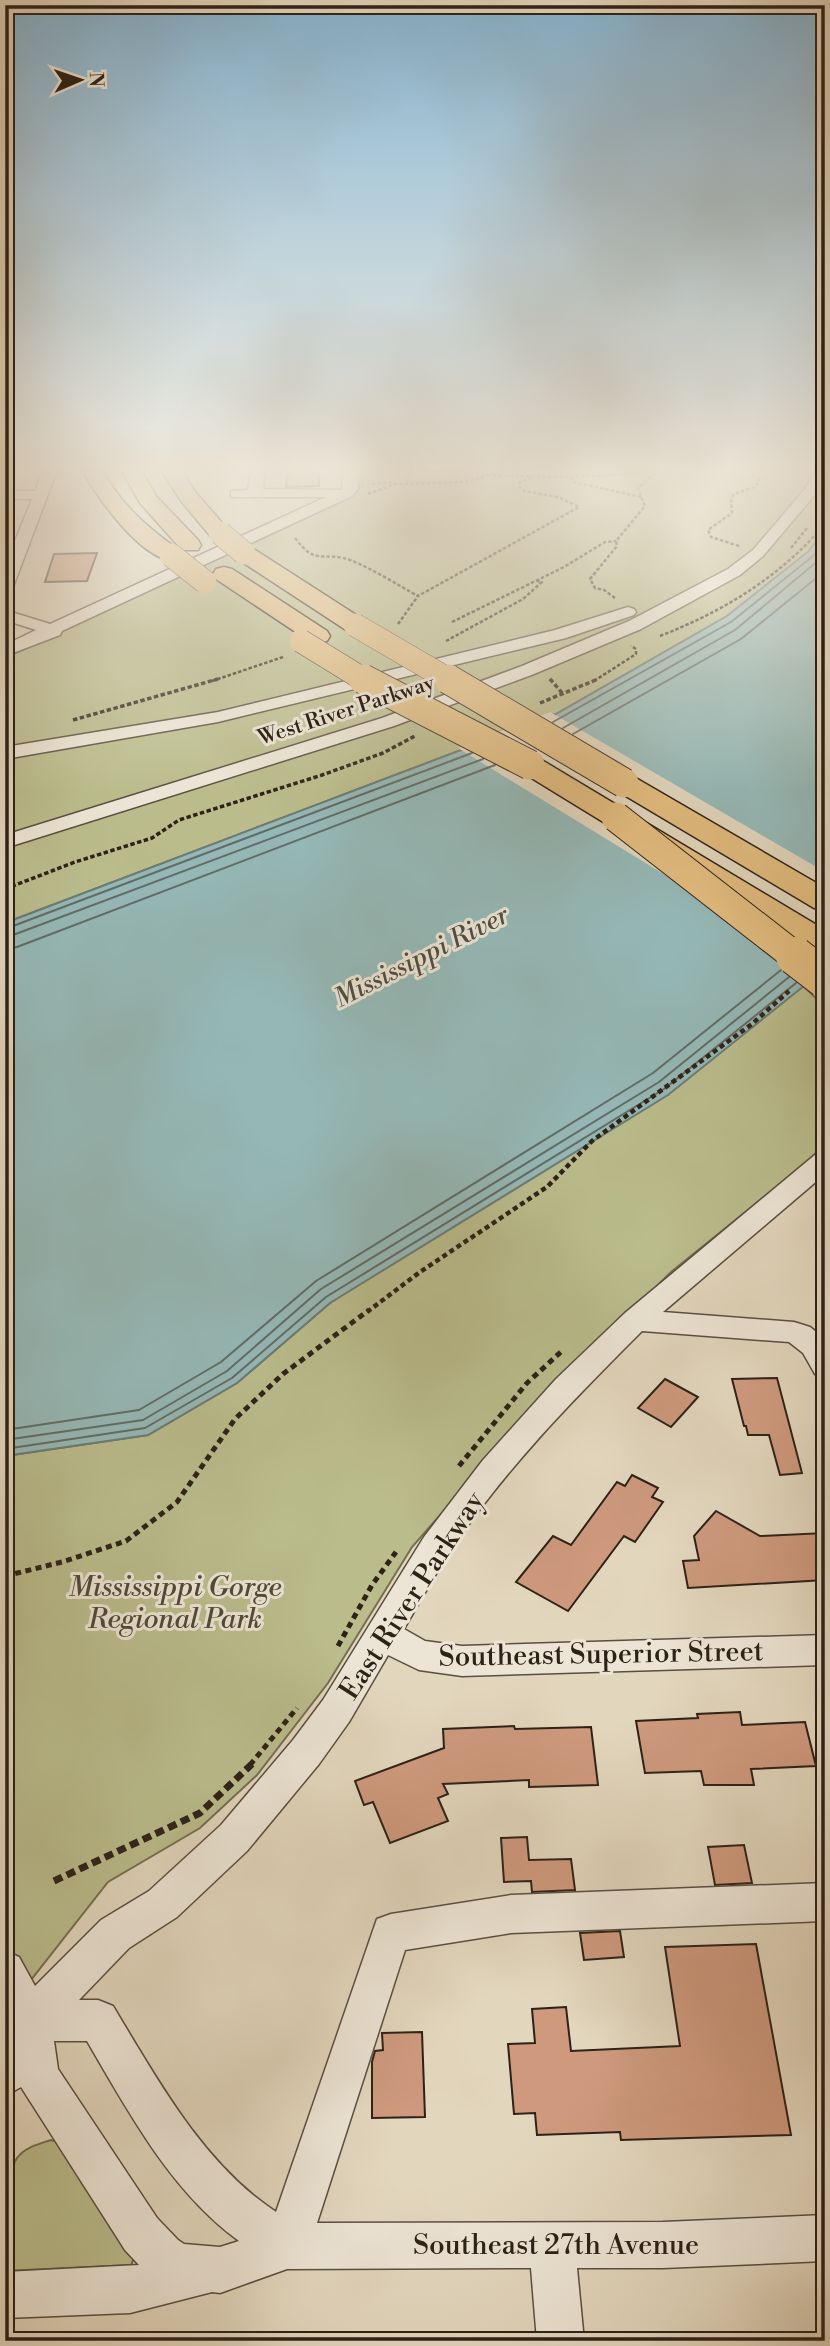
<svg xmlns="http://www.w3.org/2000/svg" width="830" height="2346" font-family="'Libre Bodoni',serif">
	<rect width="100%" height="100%" fill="#e2d6bd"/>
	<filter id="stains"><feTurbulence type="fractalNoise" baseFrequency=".00286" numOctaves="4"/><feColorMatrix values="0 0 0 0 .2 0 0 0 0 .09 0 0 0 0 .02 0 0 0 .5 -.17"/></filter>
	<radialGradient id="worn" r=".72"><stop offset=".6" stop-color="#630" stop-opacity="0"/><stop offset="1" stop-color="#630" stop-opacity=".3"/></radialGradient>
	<!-- green -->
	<g fill="#babc8c" stroke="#746e52" stroke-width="2">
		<polygon points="361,465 825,465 825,529 809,551 727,616 556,714 5,923 5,658 345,500 362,485"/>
		<polygon points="789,972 825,1007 825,1148 671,1272 543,1398 412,1547 328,1683 257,1775 200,1828 108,1882 5,2013 5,1456 148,1435 237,1383 330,1303"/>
		<path d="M51 2140 68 2146 136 2254 131 2265 5 2271C5 2239 0 2185 17 2158 25 2147 39 2144 51 2140Z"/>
	</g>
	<!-- water -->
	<polygon fill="#95b8b6" stroke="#6b7c77" stroke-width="2" points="825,529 825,969 668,1095 330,1303 237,1383 148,1435 5,1456 5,923 556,714 727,616 809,551"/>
	<!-- pier -->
	<polygon fill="#e2d6bd" points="550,712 825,872 825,973 458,748"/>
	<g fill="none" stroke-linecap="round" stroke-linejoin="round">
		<!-- shore -->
		<g stroke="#616c67" stroke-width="2">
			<polyline points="553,722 731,622 813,556 825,541"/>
			<polyline points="563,728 735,630 825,555"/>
			<polyline points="573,734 741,639 825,571"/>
			<polyline points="5,929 472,753"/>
			<polyline points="5,938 483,759"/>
			<polyline points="5,949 17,947 495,765"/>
			<polyline points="5,1430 139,1410 221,1362 316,1281 653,1073 781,970"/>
			<polyline points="5,1440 143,1420 227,1371 321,1289 659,1082 789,977"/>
			<polyline points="5,1449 145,1428 232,1378 326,1297 664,1089 796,983"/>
		</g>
	</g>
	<!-- building -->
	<g fill="#ce997d" stroke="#2d2118" stroke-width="2">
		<polygon points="288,465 319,465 319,486 286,487"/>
		<polygon points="97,553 87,581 45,582 54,554"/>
		<polygon points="777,1378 802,1473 780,1475 769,1435 748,1435 746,1426 744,1426 732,1379"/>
		<polygon points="665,1379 698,1397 671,1427 638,1408"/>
		<polygon points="632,1475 658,1488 652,1497 663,1502 635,1542 624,1536 568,1611 516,1582 553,1536 571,1545 617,1482 625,1486"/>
		<polygon points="716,1511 760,1536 825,1533 825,1580 688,1588 683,1561 699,1560 694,1536"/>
		<polygon points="740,1712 742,1725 805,1722 816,1766 751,1769 754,1785 704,1785 701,1771 645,1773 636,1721 698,1718 697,1714"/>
		<polygon points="514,1726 515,1729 591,1727 598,1785 529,1787 529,1780 443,1784 448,1794 438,1798 448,1821 390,1843 373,1802 364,1805 355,1781 444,1748 443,1729"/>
		<polygon points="527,1837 529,1860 571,1859 575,1890 532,1892 531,1881 504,1882 501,1838"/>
		<polygon points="744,1845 752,1883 715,1885 708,1847"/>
		<polygon points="620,1931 624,1957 584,1960 580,1933"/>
		<polygon points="756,1944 791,2135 621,2140 620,2132 537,2135 535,2113 514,2114 508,2044 535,2043 532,2009 566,2007 571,2051 680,2046 665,1947"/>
		<polygon points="422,2032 425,2117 372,2118 372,2062 375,2051 383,2050 382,2033"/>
	</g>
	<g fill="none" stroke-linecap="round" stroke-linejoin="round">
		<defs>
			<g id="minor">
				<polygon points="46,465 59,465 13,587 5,592 5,566 32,499 5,499 5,491 35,491"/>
				<polygon points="252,465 265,465 263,489 342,490 344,465 357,465 358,489 352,496 62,631 60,635 5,656 5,645 36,630 5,620 5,610 50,624 326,497 231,497 231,491 248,490"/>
				<polygon points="819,465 825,465 825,478 818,491 763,556 740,575 641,629 534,674 394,726 5,848 5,835 382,718 522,666 629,621 728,569 753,550 805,489"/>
				<polygon points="628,607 634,609 636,612 634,615 566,638 218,722 5,759 5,747 218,712 555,630"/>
				<path d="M825 1152V1174L663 1312 794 1322 810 1327 825 1339V1377L815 1374 803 1353 789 1342 642 1331C572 1401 501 1473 447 1556 432 1580 418 1605 404 1629L425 1641 462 1646 825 1635V1665L462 1676 419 1670 388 1655 349 1722 319 1764 247 1851 177 1917 129 1948 79 2000H98L113 2006C157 2079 203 2164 276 2212L377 1919 391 1914 511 1895 825 1883V1921L511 1933 405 1950 317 2223 663 2222 825 2215V2261L663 2268H577L584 2341H537L531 2268 287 2269 220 2293 212 2292 130 2313 5 2318V2272L139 2265 125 2250 21 2087 5 2096V1951L19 1957 35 1986 101 1920 149 1891 221 1825 293 1740 323 1700 424 1537 483 1460 556 1379 625 1313 816 1154ZM54 2041H87C128 2111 171 2192 239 2241L220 2247 184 2244 178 2240 157 2218 58 2069Z"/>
			</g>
			<g id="highway">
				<path d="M80 465H100C118 502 145 526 179 550L182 555 179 560C146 568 92 492 80 465Z"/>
				<polygon points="118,465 138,465 156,496 198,540 201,545 198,550 182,550 140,503"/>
				<polygon points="158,465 178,465 196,493 231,533 228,538 212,538 181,501"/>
				<polygon points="244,546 252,548 364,620 367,625 364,630 355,632 346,630 236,558 233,553 236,548"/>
				<polygon points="224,567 232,569 327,631 330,636 327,641 318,643 309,641 216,579 213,574 216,569"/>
				<polygon points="530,757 540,759 825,930 825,954 814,951 520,771 516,765 520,759"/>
				<polygon points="624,775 634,777 825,888 825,910 814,908 614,789 610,783 614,777"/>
			</g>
		</defs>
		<!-- minor casing -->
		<use href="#minor" stroke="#5a4e41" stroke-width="3"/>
		<!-- highway casing -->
		<use href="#highway" stroke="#2d2118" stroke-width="3"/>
		<!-- path-far4 -->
		<g stroke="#2d2118" stroke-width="2.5" stroke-dasharray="3.5 2" stroke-linecap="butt">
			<polyline points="476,465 506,469"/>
			<polyline points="623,474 630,468 641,465"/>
			<path d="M493 475C559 478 623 478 688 465"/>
			<polyline points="583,475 600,465"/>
			<polyline points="571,477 573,482 641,497"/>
			<polyline points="407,482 412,472 429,467 455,465"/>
			<polyline points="372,484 395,482"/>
			<polyline points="368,494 395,484 466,482 520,465"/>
			<path d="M295 538C315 564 318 553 343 558 360 561 401 587 418 596L579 507 558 497 524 491 519 487 520 482 531 478"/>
			<polyline points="739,546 711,537 708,530 732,513 731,499 734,494 755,487 759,480 758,473 770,465"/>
			<polyline points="791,548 807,528"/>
			<polyline points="615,598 604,590 595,588 590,579 617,546 616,541 645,506 638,488 658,471"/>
			<polyline points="452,622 564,567 605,542 616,541"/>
			<polyline points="398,624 418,596"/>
			<path d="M660 636C724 611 780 577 825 524"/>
			<polyline points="446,641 523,599 542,582 537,581"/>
			<polyline points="550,679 552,681"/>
			<polyline points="212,681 283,657"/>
			<polyline points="594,681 636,654 636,649 631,646"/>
		</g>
		<!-- path-far3 -->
		<g stroke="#2d2118" stroke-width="3.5" stroke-dasharray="4.5 2.5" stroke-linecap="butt">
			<polyline points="550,679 564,695"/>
			<polyline points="540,703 598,679"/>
			<polyline points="73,720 218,679"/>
			<polyline points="5,889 75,862 152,838 179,820 322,775 383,753 415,736"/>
		</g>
		<!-- path-far2 -->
		<polyline stroke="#2d2118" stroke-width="4.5" stroke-dasharray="5 3.5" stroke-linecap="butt" points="367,1312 420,1272 547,1187 592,1141 752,1024 789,991"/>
		<!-- path-far1 -->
		<g stroke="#2d2118" stroke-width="5" stroke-dasharray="6 4.5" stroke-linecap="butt">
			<polyline points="459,1466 527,1383 563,1350"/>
			<polyline points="5,1576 62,1562 126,1541 177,1502 235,1419 283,1374 369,1310"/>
			<polyline points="338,1646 372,1585 396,1552"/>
			<polyline points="250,1765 297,1708"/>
		</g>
		<!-- path -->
		<polyline stroke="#2d2118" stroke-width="7" stroke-dasharray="9 5" stroke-linecap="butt" points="54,1881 200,1813 252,1764"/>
		<!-- minor -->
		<use href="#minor" fill="#ece4d4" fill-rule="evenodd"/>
		<!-- highway -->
		<use href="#highway" fill="#e1bb7e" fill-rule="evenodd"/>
		<defs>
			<g id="highway-bridge-far2">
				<polyline points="220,533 244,553"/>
				<polyline points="171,555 205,582"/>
				<polyline points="355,625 451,681"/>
				<polyline points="301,641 366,681"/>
			</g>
			<g id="highway-bridge-far1">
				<polyline points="363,679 530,765"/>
				<polyline points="448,679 624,783"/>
				<polyline points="616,817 797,958"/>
			</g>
			<polyline id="highway-bridge" points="795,956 825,979"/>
		</defs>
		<!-- highway-bridge-far2 casing -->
		<use href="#highway-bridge-far2" stroke="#2d2118" stroke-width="24" stroke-linecap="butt"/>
		<!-- highway-bridge-far1 casing -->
		<use href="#highway-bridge-far1" stroke="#2d2118" stroke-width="31" stroke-linecap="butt"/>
		<!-- highway-bridge casing -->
		<use href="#highway-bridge" stroke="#2d2118" stroke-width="40" stroke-linecap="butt"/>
		<!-- highway-bridge-far2 -->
		<use href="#highway-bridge-far2" stroke="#e1bb7e" stroke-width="23"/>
		<!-- highway-bridge-far1 -->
		<use href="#highway-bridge-far1" stroke="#e1bb7e" stroke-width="29"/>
		<!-- highway-bridge -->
		<use href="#highway-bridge" stroke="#e1bb7e" stroke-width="38"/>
	</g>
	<!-- sky -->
	<linearGradient id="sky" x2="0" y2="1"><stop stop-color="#87b6d4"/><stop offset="0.59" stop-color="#f2ede1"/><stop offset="1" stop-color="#f2ede1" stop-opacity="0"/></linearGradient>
	<rect width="830" height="793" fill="url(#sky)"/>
	<g text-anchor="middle" stroke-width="6" stroke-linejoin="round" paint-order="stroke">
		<!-- far-street labels -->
		<g font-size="21" fill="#2d2118" stroke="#ece4d4">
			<text transform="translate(346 710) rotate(-18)" y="7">West River Parkway</text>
		</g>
		<!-- water labels -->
		<g font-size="26" font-style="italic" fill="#4c4e47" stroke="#ece4d4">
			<text transform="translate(421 956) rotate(-27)" y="9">Mississippi River</text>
		</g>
		<!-- near-park labels -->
		<g font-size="28" font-style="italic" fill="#504835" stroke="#ece4d4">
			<text x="175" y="1596">Mississippi Gorge<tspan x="175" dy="32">Regional Park</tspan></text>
		</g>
		<!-- near-street labels -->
		<g font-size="28" fill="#2d2118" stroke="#ece4d4">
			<text transform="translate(411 1595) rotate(-57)" y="10">East River Parkway</text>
			<text transform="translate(601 1653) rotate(-1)" y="10">Southeast Superior Street</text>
			<text x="556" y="2254">Southeast 27th Avenue</text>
		</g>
	</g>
	<!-- margin -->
	<rect width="830" height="2346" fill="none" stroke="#e2d6bd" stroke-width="28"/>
	<rect x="7" y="7" width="816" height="2332" fill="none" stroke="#2d2118" stroke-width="3.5"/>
	<rect x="14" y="14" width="802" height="2318" fill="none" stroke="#2d2118" stroke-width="2"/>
	<!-- north arrow -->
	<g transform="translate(80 80) rotate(88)" stroke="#ece4d4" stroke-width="5" paint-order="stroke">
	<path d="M0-5L12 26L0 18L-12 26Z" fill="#2d2118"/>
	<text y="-10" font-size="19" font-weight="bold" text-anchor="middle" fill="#2d2118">N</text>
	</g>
	<rect width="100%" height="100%" filter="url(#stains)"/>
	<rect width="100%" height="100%" fill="url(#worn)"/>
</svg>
